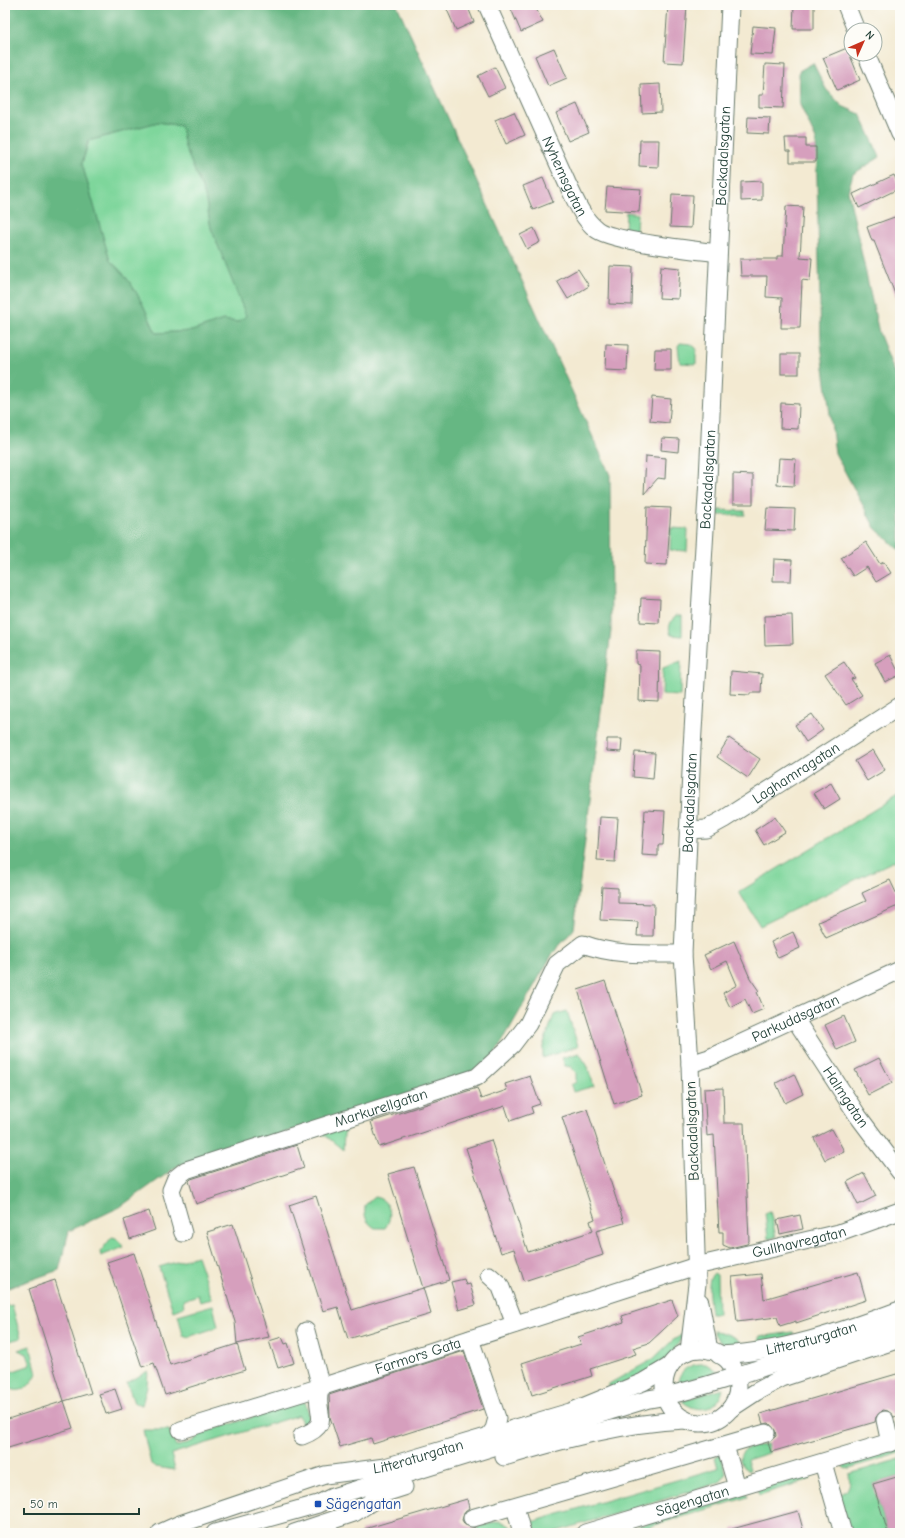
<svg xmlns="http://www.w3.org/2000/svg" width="905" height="1538" font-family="'Comic Neue',sans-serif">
	<rect width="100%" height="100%" fill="#fdfcf7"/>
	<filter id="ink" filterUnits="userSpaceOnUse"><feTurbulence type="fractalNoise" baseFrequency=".025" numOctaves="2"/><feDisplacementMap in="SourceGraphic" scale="8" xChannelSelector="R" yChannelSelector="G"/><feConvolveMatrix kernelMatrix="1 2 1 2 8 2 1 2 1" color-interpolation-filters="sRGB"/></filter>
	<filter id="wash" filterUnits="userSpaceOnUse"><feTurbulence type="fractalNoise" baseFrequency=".012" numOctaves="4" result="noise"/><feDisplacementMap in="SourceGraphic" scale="16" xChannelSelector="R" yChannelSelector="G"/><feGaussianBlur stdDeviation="0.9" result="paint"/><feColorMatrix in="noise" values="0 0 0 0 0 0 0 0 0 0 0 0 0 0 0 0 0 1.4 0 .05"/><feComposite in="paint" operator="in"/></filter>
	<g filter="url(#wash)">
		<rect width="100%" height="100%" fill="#f3ead2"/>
		<!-- green -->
		<g fill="#7ed69b" stroke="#4e8a68">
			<path d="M158 122 181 126 185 147 205 196 211 228 247 316 238 322 223 320 192 331 156 333C144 307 133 279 110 261L82 164 89 141Z"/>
			<polygon points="626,212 637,214 636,231 625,230"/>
			<polygon points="680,343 691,344 696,348 696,364 680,363 678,346"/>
			<polygon points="718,510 745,511 745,515 718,515"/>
			<polygon points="671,528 688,529 687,551 670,550"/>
			<path d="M676 615 682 616V636L671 635C667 627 671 621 676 615Z"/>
			<polygon points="681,661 680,696 662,695 663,668"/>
			<polygon points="900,794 900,858 760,926 739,892"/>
			<polygon points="567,1011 578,1046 543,1058 543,1046 554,1015"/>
			<polygon points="579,1053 587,1065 594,1086 573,1092 571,1085 576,1082 576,1073 571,1067 565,1066 562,1058"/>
			<polygon points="348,1125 344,1134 343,1150 326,1136 322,1134"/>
			<path d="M374 1197C390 1199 394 1216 385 1228H375C365 1222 364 1215 365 1205Z"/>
			<polygon points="770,1211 776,1237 768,1239 765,1213"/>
			<polygon points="112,1237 116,1238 124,1247 101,1256 100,1252"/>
			<polygon points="197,1256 212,1299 200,1302 198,1295 183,1300 184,1307 173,1311 159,1267"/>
			<path d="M714 1273 717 1275 718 1314H711C710 1302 705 1281 714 1273Z"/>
			<polygon points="5,1299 7,1306 12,1305 21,1338 5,1342"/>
			<polygon points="213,1305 218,1327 188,1337 183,1335 178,1315"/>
			<path d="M713 1331C722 1331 740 1338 743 1346 731 1348 718 1344 713 1331Z"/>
			<polygon points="793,1332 794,1334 785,1341 759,1344 759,1337"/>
			<path d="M683 1334C670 1366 643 1373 614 1388L607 1385 653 1359 672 1341Z"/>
			<path d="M30 1346 37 1373C31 1387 19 1397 5 1385V1374L31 1365 27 1354 18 1350Z"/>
			<path d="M706 1364 718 1372 678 1383C679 1368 693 1363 706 1364Z"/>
			<polygon points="148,1371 147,1386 142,1405 134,1403 127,1383"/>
			<path d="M723 1388C720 1410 698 1415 682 1401Z"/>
			<path d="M301 1402H305C308 1410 311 1421 303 1427L299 1415 171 1454 175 1470 156 1467 151 1464 143 1430H169L176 1447 193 1441 202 1433Z"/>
			<path d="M767 1444 769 1453 747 1460 750 1469 749 1471 743 1467 740 1460C740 1446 756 1447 767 1444Z"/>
			<polygon points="900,1448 900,1453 846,1469 842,1466"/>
			<polygon points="720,1454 726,1473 721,1481 715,1484 551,1533 540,1533 530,1523 528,1511 532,1522 718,1468 715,1457"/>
			<path d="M900 1459V1476L873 1484 888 1533H849L839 1495C849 1491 851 1485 849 1474Z"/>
			<polygon points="809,1475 811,1479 759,1495 757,1490"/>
			<polygon points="746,1492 748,1497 628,1533 624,1533 622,1531"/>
			<polygon points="501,1521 510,1526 513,1533 478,1533 477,1527"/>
		</g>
		<!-- forest -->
		<g fill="#66b783" stroke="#427a5c" fill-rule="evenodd">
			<path d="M5 5H397L610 475 611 631 574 929 553 953 494 1056 463 1078 179 1165 120 1207 69 1231 59 1270 8 1288H5ZM158 122 181 126 185 147 205 196 211 228 246 316 238 322 223 320 192 331 156 333C144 307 133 279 110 261L82 164 88 141Z"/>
			<polygon points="813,63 826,89 842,106 860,114 880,157 853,174 848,191 879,333 900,386 900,551 875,528 835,453 821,344 816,139 800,105 799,71"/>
		</g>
		<g id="blocks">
			<!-- building -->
			<g fill="#d69fbd">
				<polygon points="445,5 467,5 474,22 456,30"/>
				<polygon points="520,5 534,5 543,22 521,32 511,9"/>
				<polygon points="668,5 687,5 683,63 664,62"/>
				<polygon points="794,5 814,5 814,29 793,29"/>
				<polygon points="753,26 776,28 773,55 750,54"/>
				<polygon points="554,48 567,78 548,86 535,56"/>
				<polygon points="847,48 860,80 837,90 823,58"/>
				<polygon points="765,64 785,65 783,108 759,107 759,95 763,95"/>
				<polygon points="495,67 505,88 488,96 478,76"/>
				<polygon points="660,84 661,112 642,113 641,85"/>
				<polygon points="577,104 589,132 568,141 556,113"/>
				<polygon points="514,112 525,135 506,144 495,120"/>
				<polygon points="748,117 770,118 769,134 747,133"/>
				<polygon points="785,138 806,138 806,147 816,147 816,162 790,162 790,151 786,151"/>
				<polygon points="640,140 659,140 658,167 639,166"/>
				<polygon points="894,175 900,188 859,208 853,194"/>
				<polygon points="543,178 553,202 533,210 523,186"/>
				<polygon points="762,181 762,200 741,201 741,182"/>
				<polygon points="607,187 641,189 639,212 605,210"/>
				<polygon points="672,194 693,195 691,228 670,227"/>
				<polygon points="786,206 803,207 800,257 812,258 810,281 802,280 800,328 781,328 782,298 766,297 767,276 741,276 740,259 777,259 777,256 783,256"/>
				<polygon points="900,215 900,304 899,304 874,241 872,241 867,227"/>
				<polygon points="534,228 540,242 527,249 520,235"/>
				<polygon points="610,266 633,267 632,305 609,304"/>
				<polygon points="661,266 680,268 678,299 659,298"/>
				<polygon points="578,269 589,286 568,299 557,281"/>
				<polygon points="606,344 628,345 627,371 605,370"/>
				<polygon points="655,349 671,349 671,370 654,370"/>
				<rect x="781" y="354" width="18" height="20"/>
				<polygon points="652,397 671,399 669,423 650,421"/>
				<polygon points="781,403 799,404 798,429 780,428"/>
				<polygon points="662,438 679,439 678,452 661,450"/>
				<polygon points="646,456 666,458 665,479 658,478 644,494"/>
				<polygon points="779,458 796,459 794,486 777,485"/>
				<polygon points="733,474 753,475 753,504 733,504"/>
				<polygon points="647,507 671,508 667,565 645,564"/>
				<polygon points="767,508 795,509 794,531 765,530"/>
				<polygon points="866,542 880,564 884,562 891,573 876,582 867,567 853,576 841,558"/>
				<polygon points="774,559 792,560 791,581 773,581"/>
				<polygon points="641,598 660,599 659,623 640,622"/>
				<polygon points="792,615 793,644 765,645 764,616"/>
				<polygon points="636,651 660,652 659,702 639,701 640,665 636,664"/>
				<polygon points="890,655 900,675 885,682 875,663"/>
				<polygon points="844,662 855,678 851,679 862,695 846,705 825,674"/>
				<polygon points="731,671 762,674 761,693 750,693 750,695 730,694"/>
				<polygon points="812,714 823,730 806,742 795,725"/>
				<polygon points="729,738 760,759 748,778 717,757"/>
				<polygon points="607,739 622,739 621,752 607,751"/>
				<polygon points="873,750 885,770 867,781 855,761"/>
				<polygon points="635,752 655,753 653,779 633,777"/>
				<polygon points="831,783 840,799 824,809 814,793"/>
				<polygon points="645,810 665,811 663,845 658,845 658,856 642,855"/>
				<polygon points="600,817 618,818 615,862 597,861"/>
				<polygon points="775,817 785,832 764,845 755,830"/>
				<polygon points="890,880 900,901 900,905 826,938 818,922 866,901 862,893"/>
				<polygon points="602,887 618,888 618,903 654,904 653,936 637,936 638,922 600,920"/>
				<polygon points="793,932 800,948 778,958 771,942"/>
				<polygon points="734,941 750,978 759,991 757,992 764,1009 752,1014 745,999 730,1007 723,993 737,985 727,961 711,969 704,955"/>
				<polygon points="605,981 642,1095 614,1104 578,990"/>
				<polygon points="844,1016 855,1042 837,1050 825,1025"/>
				<polygon points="879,1058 892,1083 868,1095 855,1070"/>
				<polygon points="794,1074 803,1094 785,1103 776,1083"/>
				<polygon points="530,1076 540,1104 531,1107 533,1113 510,1121 505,1106 379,1147 371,1122 477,1088 481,1099 507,1090 505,1084"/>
				<polygon points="723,1088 724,1123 744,1123 749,1241 747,1244 730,1248 723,1245 723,1232 719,1232 714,1135 707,1136 704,1089"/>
				<polygon points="587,1109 624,1223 596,1231 603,1255 524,1281 514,1249 501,1253 466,1148 491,1140 528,1252 593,1231 590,1221 595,1219 562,1117"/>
				<polygon points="832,1129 844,1151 825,1160 814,1138"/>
				<polygon points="297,1145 304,1168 196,1204 189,1181 191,1179"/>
				<polygon points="414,1167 449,1280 423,1288 388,1174"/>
				<polygon points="864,1173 876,1196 858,1205 847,1182"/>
				<polygon points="316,1196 352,1310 423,1288 431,1314 348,1339 338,1307 323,1311 289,1205"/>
				<polygon points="149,1211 155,1230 130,1239 124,1220"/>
				<polygon points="800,1215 803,1229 780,1234 777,1220"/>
				<polygon points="233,1224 269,1337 237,1344 235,1322 207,1232"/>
				<polygon points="134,1253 170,1365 237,1344 245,1370 165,1395 154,1363 142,1367 107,1262"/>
				<polygon points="858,1272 866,1300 796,1323 796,1321 780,1326 777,1317 737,1322 732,1277 761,1274 764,1299"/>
				<polygon points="464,1279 466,1285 470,1284 476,1305 459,1310 451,1282"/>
				<polygon points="55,1280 91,1393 64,1401 29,1289"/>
				<polygon points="672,1300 678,1316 649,1343 633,1348 636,1354 590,1369 592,1376 532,1395 522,1363 581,1344 578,1337 624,1322 622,1316"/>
				<polygon points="282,1337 285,1344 288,1343 294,1363 278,1368 269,1341"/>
				<polygon points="464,1351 483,1409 373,1444 371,1438 340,1447 330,1417 329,1395"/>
				<polygon points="900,1373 900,1415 894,1417 888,1411 883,1410 876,1417 875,1422 771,1452 768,1443 776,1436 775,1430 769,1423 763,1424 760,1414"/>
				<polygon points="115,1389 122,1409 106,1414 99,1394"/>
				<polygon points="64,1401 73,1428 5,1449 5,1420"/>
				<polygon points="900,1476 900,1533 888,1533 873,1484"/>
				<polygon points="467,1499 469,1508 465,1511 462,1520 465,1525 475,1528 477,1533 361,1533 361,1530"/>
				<polygon points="798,1511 804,1533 733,1533 732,1529"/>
			</g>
		</g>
	</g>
	<g filter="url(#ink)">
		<use href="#blocks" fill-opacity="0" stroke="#697a6b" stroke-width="1"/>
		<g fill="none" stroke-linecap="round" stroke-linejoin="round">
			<defs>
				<g id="minor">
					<path id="s1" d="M487 5 567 183C575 199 582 218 596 229 609 241 696 250 718 253"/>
					<polyline points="846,5 856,30"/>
					<polyline points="866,54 900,134"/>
					<path id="s2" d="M688 830 706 829 724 819 900 706"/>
					<path id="s3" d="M795 1019 858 1116 900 1172"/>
					<path id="s4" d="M690 1064 709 1058 900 970"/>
					<path id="s5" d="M183 1233 171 1190 176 1178 186 1170 477 1077 512 1045 528 1024 557 964 583 944C615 956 649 954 683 954"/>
					<polyline points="489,1275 500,1285 515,1324"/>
					<polyline points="700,1302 709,1350"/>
					<polyline points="470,1339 497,1418 494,1429 489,1436"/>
					<circle cx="701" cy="1386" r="37"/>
					<path id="s6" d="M689 1351 697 1284 690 1064 683 954 692 748 708 479 730 5"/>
					<path id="s7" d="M719 1355C782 1352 841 1332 900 1310"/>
					<polyline points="730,1409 756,1392 782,1378 900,1339"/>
					<polyline points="885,1420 890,1443"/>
					<polyline points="181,1430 321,1387 306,1331"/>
					<path id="s8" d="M302 1436C336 1423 311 1411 321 1387L696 1266 839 1233 900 1211"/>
					<polyline points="725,1446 737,1487"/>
					<path d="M504 1457C564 1439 622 1423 685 1420"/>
					<polyline points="823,1463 843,1533"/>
					<polyline points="515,1507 522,1533"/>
					<polyline points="472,1518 766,1433"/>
					<path id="s9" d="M160 1533 180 1524 325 1475 385 1467 570 1412 643 1382 670 1366"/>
					<path d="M215 1533 318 1504 332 1497 649 1399C686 1393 722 1380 758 1369 805 1354 853 1340 900 1323"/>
					<polyline points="294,1533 354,1513 385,1493 404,1487"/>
					<path id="s10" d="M585 1533 900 1439"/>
				</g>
			</defs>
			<!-- minor casing -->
			<use href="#minor" stroke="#697a6b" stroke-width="19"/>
			<!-- minor -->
			<use href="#minor" stroke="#fff" stroke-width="17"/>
		</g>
	</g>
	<!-- markers -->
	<rect fill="#1a4fb4" stroke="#fdfcf7" stroke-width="1.5" x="314" y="1500" width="8" height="8" rx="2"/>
	<g text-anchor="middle" stroke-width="4" stroke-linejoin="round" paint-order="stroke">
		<!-- street labels -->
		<g font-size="15" fill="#1f3d34" stroke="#fdfcf7">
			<text dy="5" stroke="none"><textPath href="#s6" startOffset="1197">Backadalsgatan</textPath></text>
			<text dy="5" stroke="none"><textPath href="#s1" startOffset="188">Nyhemsgatan</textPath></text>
			<text dy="5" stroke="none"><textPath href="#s6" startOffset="873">Backadalsgatan</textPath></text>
			<text dy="5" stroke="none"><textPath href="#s2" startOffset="124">Laghamragatan</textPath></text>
			<text dy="5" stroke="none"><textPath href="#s6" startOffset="549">Backadalsgatan</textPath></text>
			<text dy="5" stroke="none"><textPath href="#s4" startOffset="115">Parkuddsgatan</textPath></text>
			<text dy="5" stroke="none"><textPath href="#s3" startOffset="93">Halmgatan</textPath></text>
			<text dy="5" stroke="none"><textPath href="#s5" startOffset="275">Markurellgatan</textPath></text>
			<text transform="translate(692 1131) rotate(-92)" y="5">Backadalsgatan</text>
			<text dy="5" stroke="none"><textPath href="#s8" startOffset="559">Gullhavregatan</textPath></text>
			<text dy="5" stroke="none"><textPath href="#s7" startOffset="94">Litteraturgatan</textPath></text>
			<text dy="5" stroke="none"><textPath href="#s8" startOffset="161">Farmors Gata</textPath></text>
			<text dy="5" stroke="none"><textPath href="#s9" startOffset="270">Litteraturgatan</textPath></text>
			<text dy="5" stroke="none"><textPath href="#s10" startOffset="112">Sägengatan</textPath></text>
		</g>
		<!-- transit labels -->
		<g font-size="15" fill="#164399" stroke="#fdfcf7" text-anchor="start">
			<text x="326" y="1509">Sägengatan</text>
		</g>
	</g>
	<!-- margin -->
	<rect width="905" height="1538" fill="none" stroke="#fdfcf7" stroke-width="20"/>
	<!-- north arrow -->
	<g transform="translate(863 42) rotate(45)"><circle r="19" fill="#fdfcf7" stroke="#a4b0a9"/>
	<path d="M0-3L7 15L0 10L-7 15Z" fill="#c8321e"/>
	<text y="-6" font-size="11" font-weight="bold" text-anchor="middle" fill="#1f3d34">N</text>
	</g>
	<!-- scale -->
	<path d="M24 1508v6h115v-6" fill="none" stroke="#1f3d34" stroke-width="2"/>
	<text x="30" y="1508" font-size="12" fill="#1f3d34" stroke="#fdfcf7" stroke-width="3" paint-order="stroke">50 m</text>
</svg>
